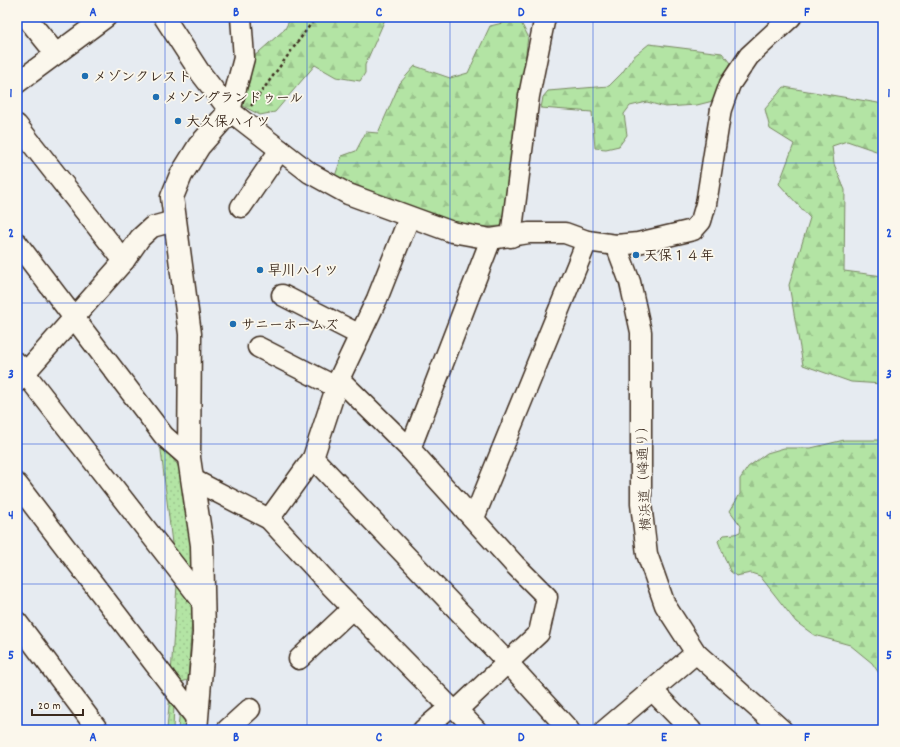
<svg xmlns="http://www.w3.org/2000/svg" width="900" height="747" font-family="Dekko,'Klee One',sans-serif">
	<defs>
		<pattern id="forest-firs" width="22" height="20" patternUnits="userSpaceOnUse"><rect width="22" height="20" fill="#b3e4a4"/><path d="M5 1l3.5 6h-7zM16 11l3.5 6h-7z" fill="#9bc48d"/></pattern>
		<pattern id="park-dots" width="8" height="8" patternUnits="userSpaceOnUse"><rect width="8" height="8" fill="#b3e4a4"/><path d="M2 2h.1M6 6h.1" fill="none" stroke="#9bc48d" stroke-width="1.8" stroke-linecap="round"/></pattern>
	</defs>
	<rect width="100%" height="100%" fill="#e6ebf1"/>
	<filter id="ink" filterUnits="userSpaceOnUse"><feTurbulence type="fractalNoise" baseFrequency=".025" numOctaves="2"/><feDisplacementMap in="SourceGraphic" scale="8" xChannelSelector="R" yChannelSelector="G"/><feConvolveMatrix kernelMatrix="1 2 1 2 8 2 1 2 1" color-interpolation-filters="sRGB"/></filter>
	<g filter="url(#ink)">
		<!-- forest -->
		<g fill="url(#forest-firs)" stroke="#778761">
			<polygon points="291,17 386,17 365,65 365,73 360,81 336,77 315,65 275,112 260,115 241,105 250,80 251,59 285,29"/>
			<polygon points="519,19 528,36 507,214 501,226 471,228 413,210 335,176 342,156 356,151 366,132 378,133 400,83 415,66 450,78 468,73 490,26"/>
			<polygon points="649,44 722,53 730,63 713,101 697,105 665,107 647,102 630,106 624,114 627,135 619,146 606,149 595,148 592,112 541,108 543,97 548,91 609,86 622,73 633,57"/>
			<polygon points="784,87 878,103 883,106 883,159 876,151 847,141 832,146 834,164 845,190 844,271 883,276 883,384 851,382 803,365 789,285 810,218 779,184 794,144 770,129 765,109"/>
			<polygon points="844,440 883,440 883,679 872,663 850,645 814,635 796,622 760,576 751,573 736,576 730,571 718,541 724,535 735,534 740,532 741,526 730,511 740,494 740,479 748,467 767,453 784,448 811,448"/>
		</g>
		<!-- park -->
		<g fill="url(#park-dots)" stroke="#778761">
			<polygon points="160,442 180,468 194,567 188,569 173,552"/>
			<polygon points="177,585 193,604 188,680 178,683 171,674"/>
			<polygon points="170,694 174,705 173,730 167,730"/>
			<polygon points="180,707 186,714 185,730 178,730"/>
		</g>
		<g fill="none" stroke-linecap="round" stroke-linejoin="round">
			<defs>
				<g id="minor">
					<polyline points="26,17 56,54"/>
					<polyline points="164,17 199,71 230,111 310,173 348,194 452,232 491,239 529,233 565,233 587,241 616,245 638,243 693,230 701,221 706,204 721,109 730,84 749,56 791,17"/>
					<polyline points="17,83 106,17"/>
					<polyline points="230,111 244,58 241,17"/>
					<polyline points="17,125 124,261"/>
					<polyline points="241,207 280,150"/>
					<polyline points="511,237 529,96 545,17"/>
					<polyline points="17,243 164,436 189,458"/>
					<polyline points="616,245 630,282 641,332 641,504 647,554 665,605 696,653 782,730"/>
					<polyline points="282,295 360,335"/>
					<polyline points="258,347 336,387"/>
					<polyline points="17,363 203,602"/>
					<polyline points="339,379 410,449 515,565 547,597 539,633 457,710"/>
					<polyline points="17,382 124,261 140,238 152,227 174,221"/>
					<polyline points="410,449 491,239"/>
					<polyline points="313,458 508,663 569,730"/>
					<polyline points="192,479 269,519 331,586 450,707 457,710 476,730"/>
					<polyline points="17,484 196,718"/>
					<polyline points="474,518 587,241"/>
					<polyline points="269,519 313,458 339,379 377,299 409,218"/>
					<polyline points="17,622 98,730"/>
					<polyline points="299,659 353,608"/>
					<polyline points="652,690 691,730"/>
					<polyline points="227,730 250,709"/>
					<polyline points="423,730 450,707"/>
					<polyline points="605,730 696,653"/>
				</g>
				<polyline id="major" points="196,730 204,633 202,545 189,458 190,334 172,197 181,175 199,146 230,111"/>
			</defs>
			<!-- minor casing -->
			<use href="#minor" stroke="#3b2a1e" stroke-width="23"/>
			<!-- major casing -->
			<use href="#major" stroke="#3b2a1e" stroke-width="25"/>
			<!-- path -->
			<polyline stroke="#3b2a1e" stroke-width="2.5" stroke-dasharray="3 3" stroke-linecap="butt" points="251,106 316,17"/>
			<!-- minor -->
			<use href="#minor" stroke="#fbf7ec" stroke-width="20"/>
			<!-- major -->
			<use href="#major" stroke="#fbf7ec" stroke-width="22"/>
		</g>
	</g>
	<!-- grid -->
	<path fill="none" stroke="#1d4ed8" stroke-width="1" stroke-opacity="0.55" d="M165 17V730M307 17V730M450 17V730M593 17V730M735 17V730M17 163H883M17 303H883M17 444H883M17 584H883"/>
	<!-- markers -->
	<g fill="#1f6fb2" stroke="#fbf7ec" stroke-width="1.5">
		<circle cx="85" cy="76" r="4"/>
		<circle cx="156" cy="97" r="4"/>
		<circle cx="178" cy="121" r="4"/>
		<circle cx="636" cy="255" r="4"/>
		<circle cx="260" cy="270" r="4"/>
		<circle cx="233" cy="324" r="4"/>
	</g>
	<g text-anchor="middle" stroke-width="3.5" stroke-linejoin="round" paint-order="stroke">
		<!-- poi labels -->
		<g font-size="14" font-weight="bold" fill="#3b2a1e" stroke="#fbf7ec" text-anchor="start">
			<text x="93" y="81">メゾンクレスト</text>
			<text x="164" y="102">メゾングランドゥール</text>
			<text x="186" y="126">大久保ハイツ</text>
			<text x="644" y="260">天保１４年</text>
			<text x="268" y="275">早川ハイツ</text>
			<text x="241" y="329">サニーホームズ</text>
		</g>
		<!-- street labels -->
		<g font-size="14" fill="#3b2a1e" stroke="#fbf7ec">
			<text transform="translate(643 475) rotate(-92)" y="5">横浜道（峰通り）</text>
		</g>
	</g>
	<!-- margin -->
	<rect width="900" height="747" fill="none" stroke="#fbf7ec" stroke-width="44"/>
	<!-- scale -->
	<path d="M32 709v6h51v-6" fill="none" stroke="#3b2a1e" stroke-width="2"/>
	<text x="38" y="709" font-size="12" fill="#3b2a1e" stroke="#fbf7ec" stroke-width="3" paint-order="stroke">20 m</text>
	<rect x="22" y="22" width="856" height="703" fill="none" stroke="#1d4ed8" stroke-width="1.5"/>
	<g font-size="13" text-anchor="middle" font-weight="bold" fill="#1d4ed8">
		<text x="93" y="16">A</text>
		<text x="236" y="16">B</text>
		<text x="379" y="16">C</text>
		<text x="521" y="16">D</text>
		<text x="664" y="16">E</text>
		<text x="807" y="16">F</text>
		<text x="11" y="97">1</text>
		<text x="889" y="97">1</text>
		<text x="11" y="237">2</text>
		<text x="889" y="237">2</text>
		<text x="11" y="378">3</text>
		<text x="889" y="378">3</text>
		<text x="11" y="519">4</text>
		<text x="889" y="519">4</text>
		<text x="11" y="659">5</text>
		<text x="889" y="659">5</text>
		<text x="93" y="741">A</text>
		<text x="236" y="741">B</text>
		<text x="379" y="741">C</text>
		<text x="521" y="741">D</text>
		<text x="664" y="741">E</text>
		<text x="807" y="741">F</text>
	</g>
</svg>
